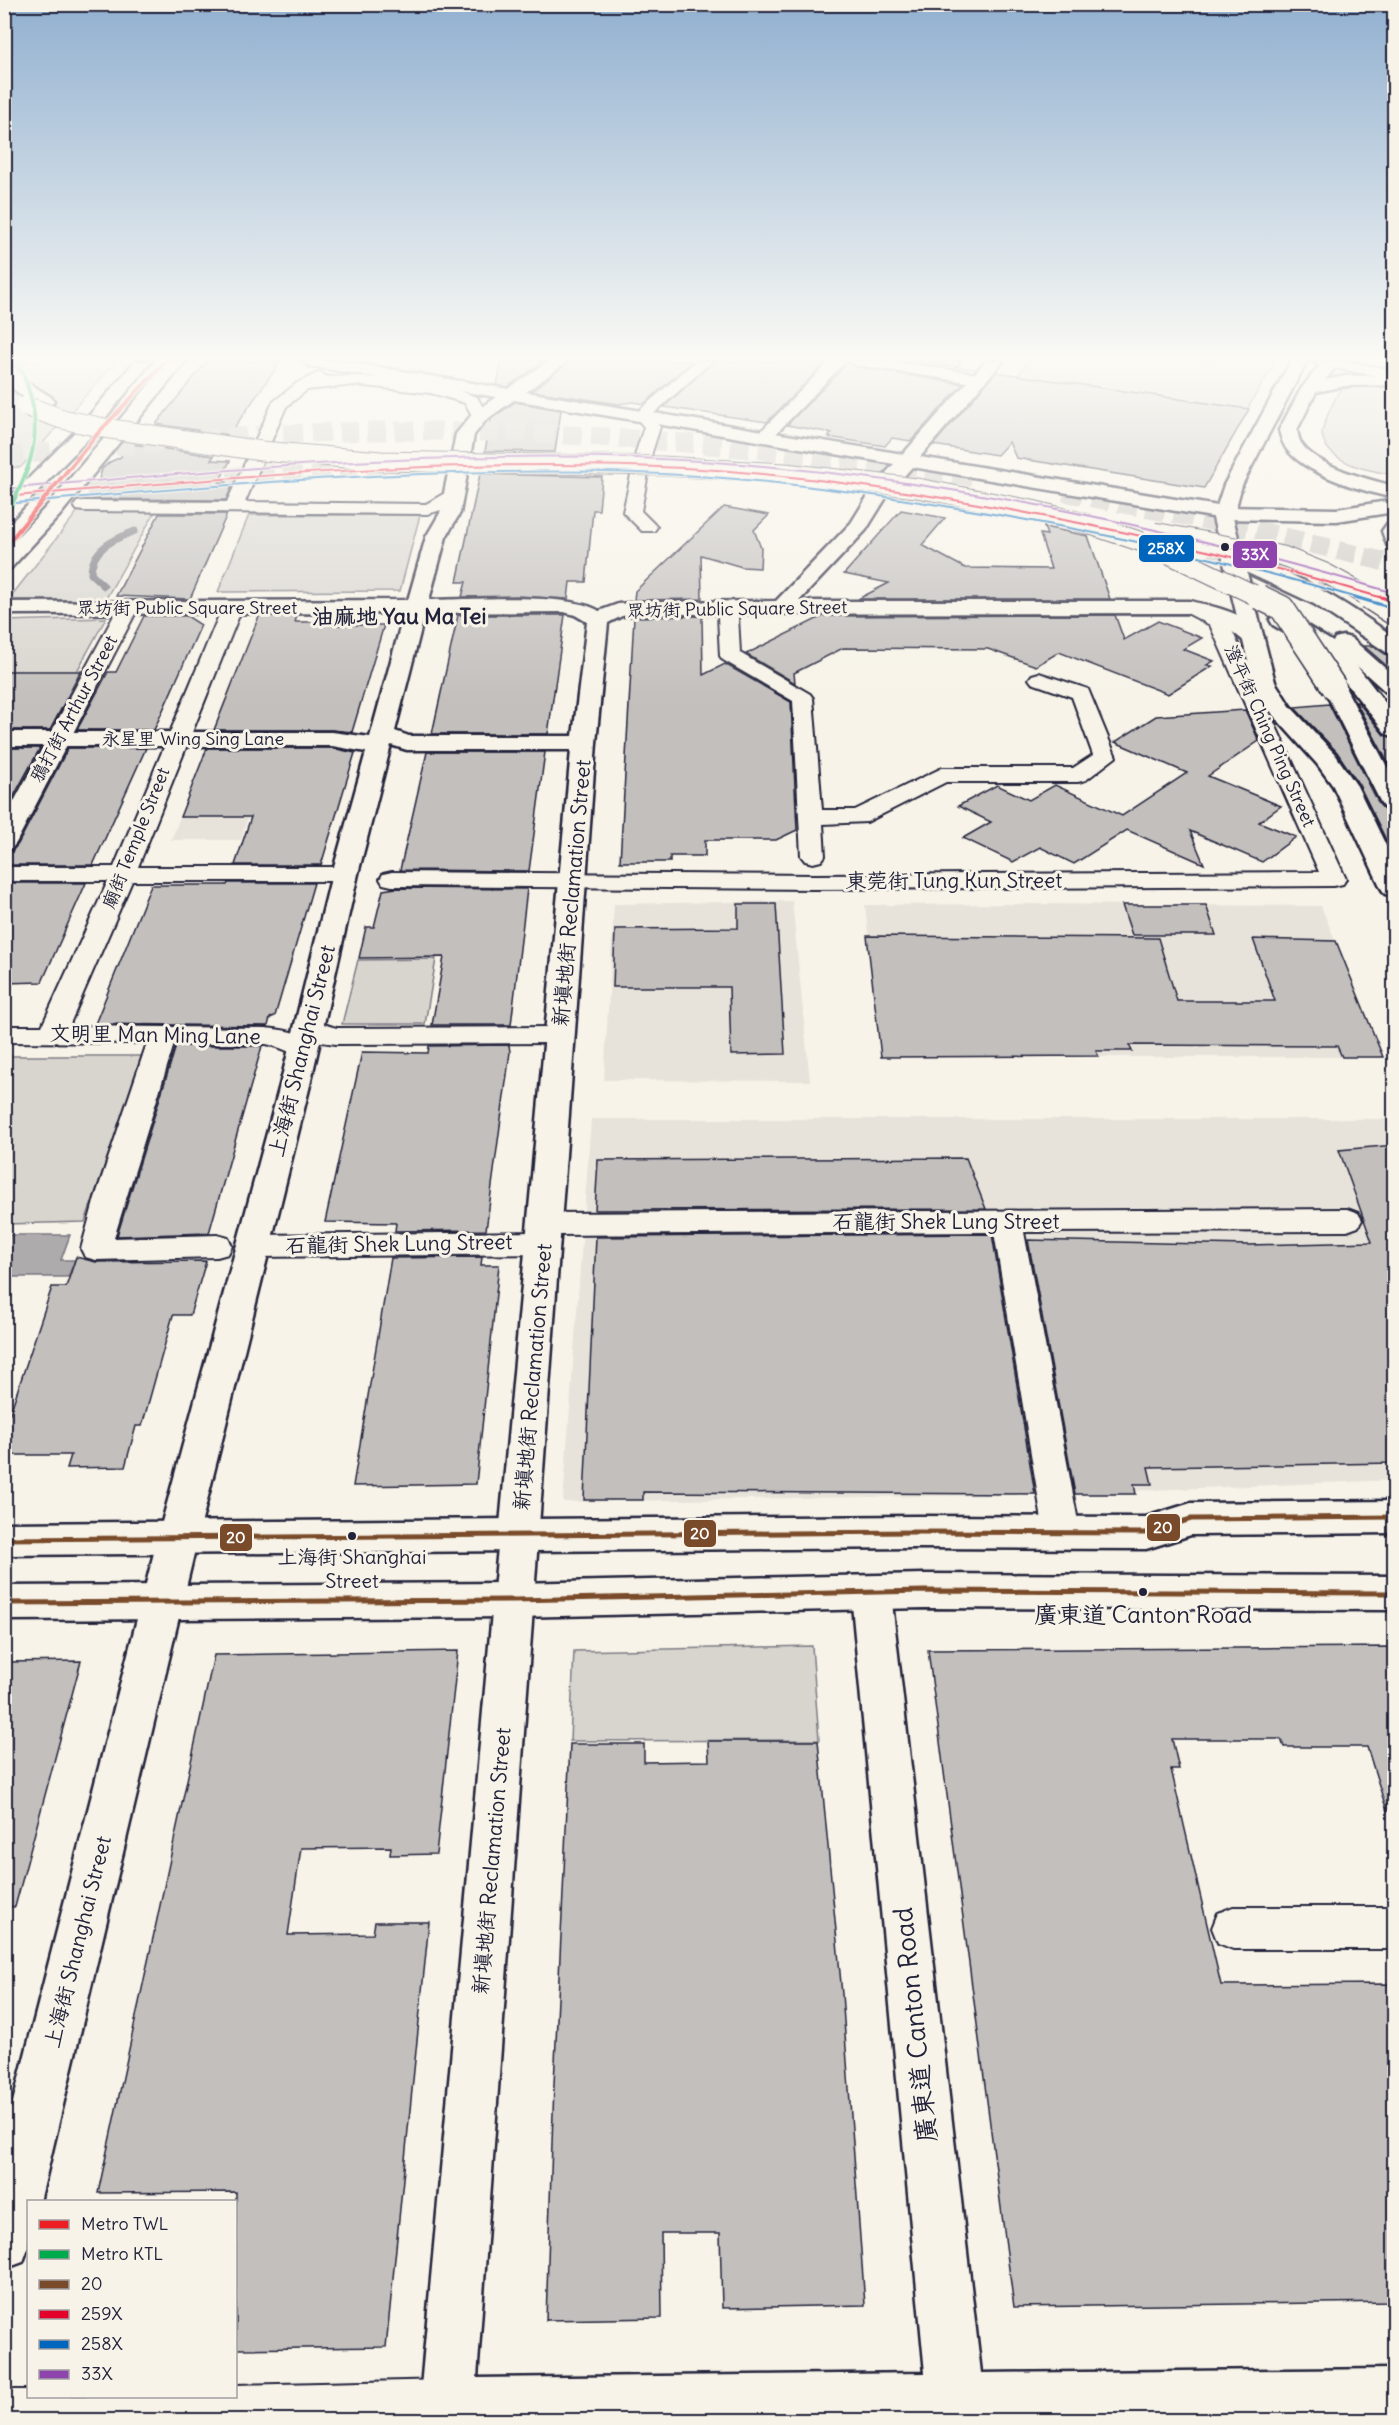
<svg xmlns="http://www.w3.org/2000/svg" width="1399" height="2425" font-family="Delius,'LXGW WenKai TC',sans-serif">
	<rect width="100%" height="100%" fill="#f7f3e8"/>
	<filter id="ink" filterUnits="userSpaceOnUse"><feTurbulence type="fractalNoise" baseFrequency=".0167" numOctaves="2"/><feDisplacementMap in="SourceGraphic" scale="12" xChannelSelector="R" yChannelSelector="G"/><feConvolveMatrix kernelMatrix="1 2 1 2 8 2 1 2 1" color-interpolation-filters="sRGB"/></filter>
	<g filter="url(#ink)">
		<!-- built -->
		<g fill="#e7e3db">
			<polygon points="347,361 445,361 421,376 344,363"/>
			<polygon points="180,817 248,817 241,840 171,840"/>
			<polygon points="792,901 810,1081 604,1080 614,904"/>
			<polygon points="1026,904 1321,906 1383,1057 881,1057 865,905"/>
			<polygon points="591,1119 1394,1119 1394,1480 1054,1494 563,1502"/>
		</g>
		<!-- green -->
		<g fill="#d8d5cf" stroke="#7d7c85" stroke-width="1.5">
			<polygon points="6,361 117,361 21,467 5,468 9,414 5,395"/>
			<polygon points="1028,361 1273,361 1275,363 1247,409 1018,376"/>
			<path d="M1370 386 1394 387V475C1373 471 1346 467 1330 451 1326 447 1323 440 1322 434 1322 427 1336 392 1343 389 1351 386 1362 386 1370 386Z"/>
			<polygon points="78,511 155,512 105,600 8,600"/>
			<polygon points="249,515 420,515 400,591 218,592"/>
			<polygon points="106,618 77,671 5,671 4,621"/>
			<polygon points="436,959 425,1024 342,1024 358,960"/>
			<polygon points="4,1056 143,1056 85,1222 5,1224"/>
			<polygon points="812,1646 819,1740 570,1741 574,1651"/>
		</g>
		<!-- water -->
		<polygon fill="#aeabad" stroke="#76747f" stroke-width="1.5" points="5,1235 70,1235 61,1260 75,1260 68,1277 5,1277"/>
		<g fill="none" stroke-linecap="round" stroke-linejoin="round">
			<!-- stream -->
			<path stroke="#76747f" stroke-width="7" d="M104 586 91 574C91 549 114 539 135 531"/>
		</g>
		<!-- building -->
		<g fill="#c2bfbd" stroke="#22223b" stroke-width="1.5">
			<polygon points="207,361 281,361 229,435 156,424"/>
			<polygon points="502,361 545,361 507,387 497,385"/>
			<polygon points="570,361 692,361 644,404 632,402 619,404 532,391"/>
			<polygon points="714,361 827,361 767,422 664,407"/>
			<polygon points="907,361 961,361 956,367 975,369"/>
			<polygon points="848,363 856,367 963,384 911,441 892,438 885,446 828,437 832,433 787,425"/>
			<polygon points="996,372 1158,396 1249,409 1204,488 1016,458 1009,442 997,455 933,445"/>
			<polygon points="515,402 561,410 555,452 485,451 491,419"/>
			<polygon points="125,443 214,456 211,460 230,461 219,482 234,482 226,500 93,499 102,469 110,462 121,457"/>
			<polygon points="480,474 602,477 599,510 593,510 586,582 570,582 568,599 517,596 462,597 466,582 457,582"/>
			<polygon points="724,507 769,515 754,530 761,548 760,568 742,567 701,555 702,599 634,600 635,591"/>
			<polygon points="901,510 945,518 922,545 965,568 1051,569 1040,534 1047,535 1044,527 1088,536 1110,599 858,599 889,583 844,574"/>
			<polygon points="159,514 227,514 190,599 116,596"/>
			<polygon points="458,615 565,615 548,734 432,734"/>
			<polygon points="1115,615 1124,640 1158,621 1202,638 1183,649 1214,661 1207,665 1212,666 1168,694 1059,652 1036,666 988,649 843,648 794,673 795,683 746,654 823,616"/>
			<polygon points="144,616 187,616 201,625 154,730 77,730 108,672 116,672"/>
			<polygon points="259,616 297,616 295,622 325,622 324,625 384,625 352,732 332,730 214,730"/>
			<polygon points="702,616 703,675 725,664 791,702 797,830 776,840 705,840 705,856 670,856 670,862 620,862 634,617"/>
			<polygon points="1364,646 1373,646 1385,654 1395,655 1395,673"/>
			<polygon points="4,671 81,671 50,730 4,730"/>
			<polygon points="1356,702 1358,702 1384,735 1395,738 1395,776"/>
			<polygon points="1329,704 1379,804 1385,810 1395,812 1395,858 1359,785 1337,752 1294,707"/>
			<polygon points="1245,710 1259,741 1208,776 1281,806 1259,822 1296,837 1262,862 1190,831 1204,864 1127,830 1074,864 1040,847 1013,862 963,838 991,822 958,806 997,785 1029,800 1055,785 1122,816 1187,773 1115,742 1156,716"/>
			<polygon points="4,748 40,748 4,814"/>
			<polygon points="68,748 146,748 93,865 4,865 4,852 13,850 18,844"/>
			<polygon points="207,748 332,748 355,753 321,865 235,865 251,817 180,817"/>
			<polygon points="427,752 545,752 529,871 400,870"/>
			<polygon points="4,883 86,883 42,982 4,983"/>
			<polygon points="228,883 314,883 275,1016 270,1018 268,1026 95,1024 151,885 227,885"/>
			<polygon points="396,888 527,889 511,1025 432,1025 444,957 359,958 366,927 374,927 383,890"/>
			<polygon points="738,904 776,904 785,1054 731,1055 729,987 613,987 615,929 738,928"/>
			<polygon points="1122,905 1206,905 1216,935 1132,935"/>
			<polygon points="867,936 1158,938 1177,1001 1275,1001 1253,939 1336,941 1383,1057 1342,1057 1337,1046 1129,1045 1132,1051 1096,1051 1098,1056 881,1057"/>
			<polygon points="509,1045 510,1052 486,1230 395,1231 396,1223 325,1222 362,1052 428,1053 429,1046"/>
			<polygon points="176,1046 262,1046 209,1233 117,1236"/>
			<polygon points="1395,1145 1395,1463 1148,1467 1152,1484 1134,1484 1136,1494 1075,1494 1028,1240 1248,1245 1372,1242 1339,1150"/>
			<polygon points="966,1158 986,1209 595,1210 598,1160"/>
			<polygon points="992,1234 1035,1494 643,1492 643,1500 584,1500 596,1237"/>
			<polygon points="76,1257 96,1262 206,1261 190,1315 173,1315 142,1426 136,1426 125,1467 67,1468 71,1455 4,1455 4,1413 10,1413 52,1287 66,1287"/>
			<polygon points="482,1257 481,1265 499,1265 476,1484 353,1486 391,1258"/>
			<polygon points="1395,1647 1395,1810 1387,1811 1367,1747 1284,1747 1281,1739 1172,1739 1179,1769 1171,1769 1221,1985 1395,1984 1395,2302 1014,2307 928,1650"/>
			<polygon points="458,1651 436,1854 390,1855 391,1847 301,1848 288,1935 373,1934 375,1922 429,1922 386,2347 236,2349 236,2192 98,2193 214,1655"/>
			<polygon points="81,1661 15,1907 4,1906 4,1662"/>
			<polygon points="708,1741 818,1741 842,1994 865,2305 722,2308 720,2233 661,2233 662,2318 546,2320 554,2084 570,1744 644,1744 644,1762 709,1761"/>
		</g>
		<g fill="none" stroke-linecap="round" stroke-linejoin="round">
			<!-- highway-tunnel -->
			<g stroke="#ccc9c5" stroke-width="19" stroke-dasharray="19 9" stroke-linecap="butt">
				<path d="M4 456C136 444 269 431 402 431 596 430 788 450 980 478"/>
				<polyline points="1064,492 1256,530 1394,564"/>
				<polyline points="4,497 283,472 400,466"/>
				<polyline points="1210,550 1340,584"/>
			</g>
			<defs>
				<g id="street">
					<polygon points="696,361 712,361 651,416 660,427 652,452 641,511 657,527 654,531 642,531 623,512 636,452 644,427 634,415"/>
					<polygon points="830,361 846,361 770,440 758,440 756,437 758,434"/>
					<polygon points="849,361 889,361 979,374 987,379 979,384 856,365"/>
					<polygon points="1311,361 1344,361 1394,370 1394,379 1318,365"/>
					<path d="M320 372 327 377 354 376 389 378 454 389 477 397 488 416 486 419H474L465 403 431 393 354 385 307 390 286 407 245 502 426 504 445 493H457L460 497C452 507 439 511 427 514L83 511 77 510 74 506 77 502 83 501 227 502 273 402 297 383Z"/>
					<polygon points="1190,601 1222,615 1229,624 1346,879 1343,884 1334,886 815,889 392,886 383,884 380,879 383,874 392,872 815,875 1319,872 1210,625 1183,611 1180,607 1183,603"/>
					<polygon points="128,602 135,604 138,608 16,843 12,848 4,850 4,820 118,608 121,604"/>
					<path d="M232 602 239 604 242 608 138 867H345L353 869 357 874 353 879 345 881H132L69 1026 266 1028C283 1030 306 1032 317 1048L313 1054C296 1058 283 1047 266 1044H174L114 1238 217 1235 228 1238 232 1246 228 1254 217 1257 96 1260 85 1257 81 1249 95 1198 147 1043 4 1042V1026H42L108 881H4V867H114L222 608 225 604Z"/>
					<polygon points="728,610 735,612 738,616 740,653 810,694 813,698 822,810 855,810 942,768 1073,768 1093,755 1072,697 1032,683 1029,679 1032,675 1039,673 1088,689 1116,757 1086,780 1078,782 946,782 867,822 823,824 825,856 821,861 813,863 805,861 801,856 793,701 723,660 720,656 718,616 721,612"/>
					<path d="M308 1018C319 1021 326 1026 337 1028L561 1027 570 1029 574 1035 570 1041 561 1043 337 1044C320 1042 305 1041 295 1026L299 1020Z"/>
					<polygon points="1347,1209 1358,1213 1362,1220 1358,1227 1347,1231 1024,1232 1080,1532 1075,1542 1062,1547 1049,1542 1044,1532 994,1232 552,1235 559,1243 555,1251 544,1254 255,1257 244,1254 240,1246 244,1238 255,1235 537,1232 530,1224 534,1217 545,1213"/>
					<polygon points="1233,1907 1394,1907 1394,1949 1233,1949 1218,1943 1212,1928 1218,1913"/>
					<polygon points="447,2380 465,2388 473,2406 467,2420 4,2420 4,2390 28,2390 28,2396 236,2396 236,2385"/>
				</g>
				<g id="secondary">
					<polygon points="135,361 152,361 89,438 11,519 4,521 4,503 77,430"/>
					<path d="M301 361H341L508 389 549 361H568L526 392 903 454 986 361H1003L920 457 1224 507 1337 509 1394 500V512L1337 521 1224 519 912 467 889 493 866 530 799 601H1190C1216 607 1248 613 1264 637L1261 642 1253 644 1245 642 1224 625 1190 613 642 614 622 616 608 623 596 743 477 2378 925 2373 851 1594 857 1582 871 1577 885 1582 891 1594 981 2373 1394 2369V2420H418L571 750H407L391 745 358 874 310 1085 198 1537 40 2202H28V2248L23 2262 4 2269V2137L158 1537 280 1085 332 874 366 752 332 746H4V732H332L370 737 404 613 4 614V602L408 600 426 537 440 513 456 434 474 412 496 397 309 366ZM514 400 894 464 874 486 851 523 776 601 642 602 618 604 599 611C571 592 466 600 429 600L446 537 460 513 474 435 486 420ZM564 612 575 615 587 622 573 736H409L395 731 425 613Z"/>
					<polygon points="1394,522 1394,547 1387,545 1382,531 1387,524"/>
				</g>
				<g id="primary">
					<polygon points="169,361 186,361 60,515 11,568 4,570 4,551 46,507"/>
					<polygon points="1291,361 1307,361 1242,485 1233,518 1275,682 1290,706 1335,754 1357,786 1394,862 1394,896 1385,894 1381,888 1333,786 1317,764 1273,715 1253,682 1213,518 1224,485"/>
					<path d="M1323 361H1341L1325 380 1345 376 1394 375V385L1345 386 1316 392 1297 430C1298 434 1299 440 1301 443 1315 466 1370 480 1394 486V498C1363 491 1310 476 1288 451 1283 445 1281 438 1279 430L1301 389Z"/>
					<polygon points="1394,1501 1394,1533 1191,1535 1146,1549 917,1548 4,1555 4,1523 917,1516 1146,1517 1191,1503"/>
					<polygon points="924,1574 1394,1576 1394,1610 924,1608 515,1617 4,1620 4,1586 515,1583"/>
				</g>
				<g id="highway">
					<path d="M4 361 10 362 27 382 51 397 54 401 51 405C37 408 9 390 4 376 3 372 4 365 4 361Z"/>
					<path d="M1242 557C1294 570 1351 606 1394 637V653L1386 652 1314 604 1235 567 1232 563 1235 559Z"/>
					<polygon points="1281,614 1289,615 1333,642 1335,638 1343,636 1351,638 1394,676 1394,694 1386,692 1357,666 1394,714 1394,736 1386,734 1325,656 1273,625 1270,620 1273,615"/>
					<polygon points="1334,680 1342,682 1345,687 1394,780 1394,810 1385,808 1381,803 1323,687 1326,682"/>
				</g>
			</defs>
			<!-- street casing -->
			<use href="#street" stroke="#22223b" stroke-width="4"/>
			<!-- secondary casing -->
			<use href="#secondary" stroke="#22223b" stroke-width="5"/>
			<!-- primary casing -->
			<use href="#primary" stroke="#22223b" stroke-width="5"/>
			<!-- highway casing -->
			<use href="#highway" stroke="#22223b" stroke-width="5"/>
			<!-- street -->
			<use href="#street" fill="#f7f3e8" fill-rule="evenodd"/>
			<!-- secondary -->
			<use href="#secondary" fill="#f7f3e8" fill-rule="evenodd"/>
			<!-- primary -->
			<use href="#primary" fill="#f7f3e8" fill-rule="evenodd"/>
			<!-- highway -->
			<use href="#highway" fill="#f7f3e8" fill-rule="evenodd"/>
			<defs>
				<g id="highway-bridge-far1">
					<polyline points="26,406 62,419 104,428 261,451 381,461 662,466 785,473 917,488 1032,510 1088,524 1148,544 1263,599"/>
					<polyline points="1154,532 1283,556 1325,573 1372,599"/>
				</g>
				<g id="highway-bridge">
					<polyline points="1259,597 1282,608 1334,687"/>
					<polyline points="1369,597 1394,613"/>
				</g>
			</defs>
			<!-- highway-bridge-far1 casing -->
			<use href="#highway-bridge-far1" stroke="#22223b" stroke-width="21" stroke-linecap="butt"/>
			<!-- highway-bridge casing -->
			<use href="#highway-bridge" stroke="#22223b" stroke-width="27" stroke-linecap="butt"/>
			<!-- highway-bridge-far1 -->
			<use href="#highway-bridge-far1" stroke="#f7f3e8" stroke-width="19"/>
			<!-- highway-bridge -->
			<use href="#highway-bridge" stroke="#f7f3e8" stroke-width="24"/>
			<defs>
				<g id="bus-1">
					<polyline points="4,1539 917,1532 1146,1533 1191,1519 1394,1517"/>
					<polyline points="4,1603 515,1600 924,1591 1394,1593"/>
				</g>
				<path id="bus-2-far1" d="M4 497C230 477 457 457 684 468 794 474 903 490 1011 510 1138 533 1263 562 1386 599"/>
				<polyline id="bus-2" points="1381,597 1394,601"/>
				<path id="bus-3-far1" d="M5 504C215 485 426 466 637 473 742 476 847 490 951 507 1089 529 1226 559 1361 599"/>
				<polyline id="bus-3" points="1355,597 1392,608"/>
				<path id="bus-4" d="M4 489C215 470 426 451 638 458 892 467 1151 521 1394 593"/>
			</defs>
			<!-- bus-1 casing -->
			<use href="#bus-1" stroke="#f7f3e8" stroke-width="10"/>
			<!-- bus-2-far1 casing -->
			<use href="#bus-2-far1" stroke="#f7f3e8" stroke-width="4.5"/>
			<!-- bus-2 casing -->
			<use href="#bus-2" stroke="#f7f3e8" stroke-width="6"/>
			<!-- bus-3-far1 casing -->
			<use href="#bus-3-far1" stroke="#f7f3e8" stroke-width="4.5"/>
			<!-- bus-3 casing -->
			<use href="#bus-3" stroke="#f7f3e8" stroke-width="6"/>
			<!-- bus-4 casing -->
			<use href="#bus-4" stroke="#f7f3e8" stroke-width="4.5"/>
			<!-- bus-1 -->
			<use href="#bus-1" stroke="#7a4b2a" stroke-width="5"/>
			<!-- bus-2-far1 -->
			<use href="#bus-2-far1" stroke="#e4002b" stroke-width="2"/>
			<!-- bus-2 -->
			<use href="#bus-2" stroke="#e4002b" stroke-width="3"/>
			<!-- bus-3-far1 -->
			<use href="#bus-3-far1" stroke="#0065bd" stroke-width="2"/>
			<!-- bus-3 -->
			<use href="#bus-3" stroke="#0065bd" stroke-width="3"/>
			<!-- bus-4 -->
			<use href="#bus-4" stroke="#8e44ad" stroke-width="2"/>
			<defs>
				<polyline id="metro-1" points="4,548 99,432 166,361"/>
				<path id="metro-2" d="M4 520C36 458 47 427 18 361"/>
			</defs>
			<!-- metro-1 casing -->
			<use href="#metro-1" stroke="#f7f3e8" stroke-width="6"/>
			<!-- metro-2 casing -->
			<use href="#metro-2" stroke="#f7f3e8" stroke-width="6"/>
			<!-- metro-1 -->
			<use href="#metro-1" stroke="#ed1d24" stroke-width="4"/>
			<!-- metro-2 -->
			<use href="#metro-2" stroke="#00ab4e" stroke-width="4"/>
		</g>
	</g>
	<!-- sky -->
	<linearGradient id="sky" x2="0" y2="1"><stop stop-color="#91b0d0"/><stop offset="0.51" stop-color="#fbfaf5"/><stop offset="1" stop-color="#fbfaf5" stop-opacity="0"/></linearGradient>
	<rect width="1399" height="701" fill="url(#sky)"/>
	<!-- markers -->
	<g fill="#22223b" stroke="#f7f3e8" stroke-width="2">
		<circle cx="1225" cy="547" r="5"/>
		<circle cx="352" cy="1536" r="5"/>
		<circle cx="1143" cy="1592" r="5"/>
	</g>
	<g text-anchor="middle" stroke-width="6" stroke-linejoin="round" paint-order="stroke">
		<!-- far-street labels -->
		<g font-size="18" fill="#22223b" stroke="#f7f3e8">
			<text x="187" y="614">眾坊街 Public Square Street</text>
			<text transform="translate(737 609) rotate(-1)" y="6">眾坊街 Public Square Street</text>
			<text transform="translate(74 709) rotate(-62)" y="6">鴉打街 Arthur Street</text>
			<text transform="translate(1270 736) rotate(66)" y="6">澄平街 Ching Ping Street</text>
			<text x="193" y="745">永星里 Wing Sing Lane</text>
			<text transform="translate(136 838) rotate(-68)" y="6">廟街 Temple Street</text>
		</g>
		<!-- bus labels -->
		<g font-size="20" fill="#22223b" stroke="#f7f3e8">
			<text x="352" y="1564">上海街 Shanghai<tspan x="352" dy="24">Street</tspan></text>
		</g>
		<!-- street labels -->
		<g font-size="21" fill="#22223b" stroke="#f7f3e8">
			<text x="954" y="888">東莞街 Tung Kun Street</text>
			<text transform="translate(572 893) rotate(-85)" y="7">新填地街 Reclamation Street</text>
			<text transform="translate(155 1035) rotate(1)" y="7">文明里 Man Ming Lane</text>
			<text transform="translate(302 1051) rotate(-76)" y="7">上海街 Shanghai Street</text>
			<text x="946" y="1229">石龍街 Shek Lung Street</text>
			<text transform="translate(399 1244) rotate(-1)" y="7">石龍街 Shek Lung Street</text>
			<text transform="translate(533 1377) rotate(-85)" y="7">新填地街 Reclamation Street</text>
			<text transform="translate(492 1861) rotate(-85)" y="7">新填地街 Reclamation Street</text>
			<text transform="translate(78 1942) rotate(-76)" y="7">上海街 Shanghai Street</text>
		</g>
		<!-- far-district labels -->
		<g font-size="22" font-weight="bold" fill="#22223b" stroke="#f7f3e8">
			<text x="399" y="624">油麻地 Yau Ma Tei</text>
		</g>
		<!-- near-bus labels -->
		<g font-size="24" fill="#22223b" stroke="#f7f3e8">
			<text x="1143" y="1623">廣東道 Canton Road</text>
		</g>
		<!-- near-street labels -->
		<g font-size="26" fill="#22223b" stroke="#f7f3e8">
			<text transform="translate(915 2025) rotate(-96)" y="9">廣東道 Canton Road</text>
		</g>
	</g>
	<g stroke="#f7f3e8" stroke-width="2">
		<rect x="1138" y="534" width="57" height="29" rx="6" fill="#0065bd"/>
		<rect x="1232" y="540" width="46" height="29" rx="6" fill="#8e44ad"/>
		<rect x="1146" y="1513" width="35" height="29" rx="6" fill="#7a4b2a"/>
		<rect x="683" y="1519" width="34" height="29" rx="6" fill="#7a4b2a"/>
		<rect x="219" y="1523" width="34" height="29" rx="6" fill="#7a4b2a"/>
	</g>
	<g font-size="16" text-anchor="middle" font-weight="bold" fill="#fff">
		<text x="1166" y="554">258X</text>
		<text x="1255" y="560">33X</text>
		<text x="1163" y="1533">20</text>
		<text x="700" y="1539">20</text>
		<text x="236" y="1543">20</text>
	</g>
	<!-- margin -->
	<rect width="1399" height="2425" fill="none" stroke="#f7f3e8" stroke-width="24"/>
	<rect x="12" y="12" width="1375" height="2401" fill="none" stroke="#22223b" stroke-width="2" filter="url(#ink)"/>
	<!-- legend -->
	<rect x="27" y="2200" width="210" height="198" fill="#f7f3e8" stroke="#a29fa3" stroke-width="1.5"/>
	<rect x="39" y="2220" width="30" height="9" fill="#ed1d24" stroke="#a29fa3" stroke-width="1.5"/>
	<text x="81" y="2230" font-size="18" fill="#22223b">Metro TWL</text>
	<rect x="39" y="2250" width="30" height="9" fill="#00ab4e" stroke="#a29fa3" stroke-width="1.5"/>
	<text x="81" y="2260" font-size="18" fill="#22223b">Metro KTL</text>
	<rect x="39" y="2280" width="30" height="9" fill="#7a4b2a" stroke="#a29fa3" stroke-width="1.5"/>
	<text x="81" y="2290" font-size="18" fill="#22223b">20</text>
	<rect x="39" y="2310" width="30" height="9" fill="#e4002b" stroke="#a29fa3" stroke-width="1.5"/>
	<text x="81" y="2320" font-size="18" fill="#22223b">259X</text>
	<rect x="39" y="2340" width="30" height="9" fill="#0065bd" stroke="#a29fa3" stroke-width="1.5"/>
	<text x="81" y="2350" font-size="18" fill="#22223b">258X</text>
	<rect x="39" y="2370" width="30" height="9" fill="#8e44ad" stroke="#a29fa3" stroke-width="1.5"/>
	<text x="81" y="2380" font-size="18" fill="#22223b">33X</text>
</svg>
